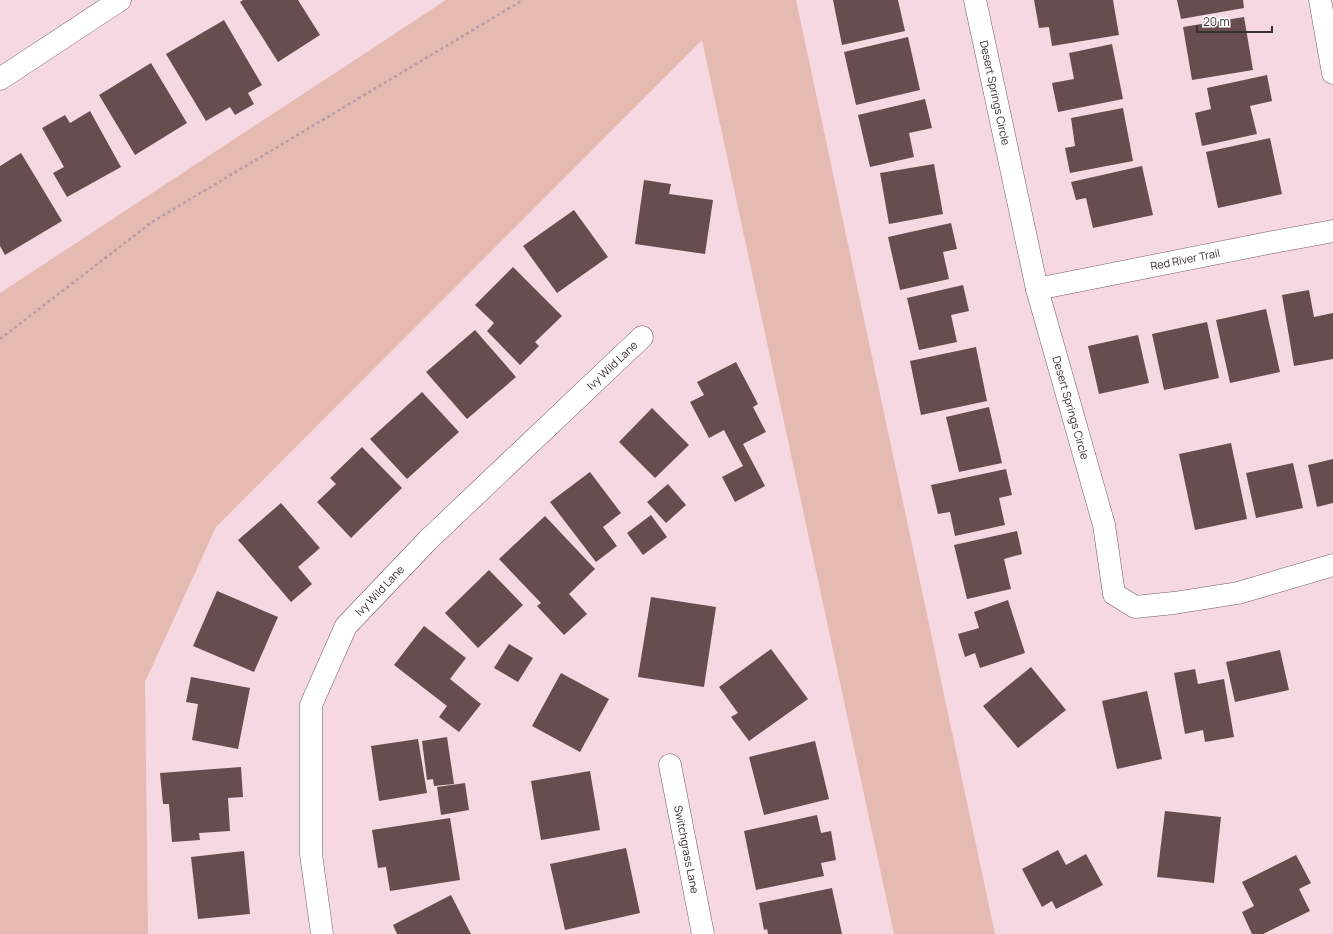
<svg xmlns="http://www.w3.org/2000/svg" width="1333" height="934" font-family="Manrope,sans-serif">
	<rect width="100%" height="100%" fill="#f6d8e3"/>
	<!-- green -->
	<polygon fill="#e5bab0" points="446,0 796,0 995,934 894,934 702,40 216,527 145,682 148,934 0,934 0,293"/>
	<!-- building -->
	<g fill="#674d4e">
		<polygon points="243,0 298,0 320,35 278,62 240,2"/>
		<polygon points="833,0 898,0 905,31 842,45"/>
		<polygon points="1034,0 1113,0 1119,35 1052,46 1049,27 1039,28"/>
		<polygon points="1177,0 1243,0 1244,8 1181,19"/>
		<polygon points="1244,17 1253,70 1192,80 1183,27"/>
		<polygon points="224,20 262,85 248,93 254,104 235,115 230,107 206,121 166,54"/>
		<polygon points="908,37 920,90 856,105 844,52"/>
		<polygon points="1112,44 1123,99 1058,112 1052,83 1074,79 1069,53"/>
		<polygon points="151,63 187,123 135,155 99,95"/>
		<polygon points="1267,75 1272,101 1250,106 1257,134 1202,146 1195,113 1211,109 1207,88"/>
		<polygon points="925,99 932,128 909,133 914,157 870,167 858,115"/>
		<polygon points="1123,108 1133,161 1070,173 1065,148 1075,146 1071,118"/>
		<polygon points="90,111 121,167 67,197 53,173 64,167 42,128 65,115 70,123"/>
		<polygon points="1270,138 1282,194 1218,208 1206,152"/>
		<polygon points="21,153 62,221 5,255 0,246 0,166"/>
		<polygon points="934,164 943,214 889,224 880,173"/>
		<polygon points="1142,166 1153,215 1093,228 1086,198 1076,200 1071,182"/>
		<polygon points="644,180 671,184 669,194 713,200 705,254 635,244"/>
		<polygon points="574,210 608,257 557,293 523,246"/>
		<polygon points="951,223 957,249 943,252 949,279 900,290 888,237"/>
		<polygon points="513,267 562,316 535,342 539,346 520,365 487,331 494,323 475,305"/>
		<polygon points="963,285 969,311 951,315 957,342 919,350 907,298"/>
		<polygon points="1309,290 1314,317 1333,313 1333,359 1294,366 1282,295"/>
		<polygon points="1266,309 1280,372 1230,383 1216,320"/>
		<polygon points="1207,322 1219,378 1164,390 1152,334"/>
		<polygon points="475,330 516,377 467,419 426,372"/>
		<polygon points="1138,335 1149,383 1099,394 1088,346"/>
		<polygon points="976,347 987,401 921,415 910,361"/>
		<polygon points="736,362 758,404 753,407 766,432 743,444 765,486 735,502 722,477 743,466 724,430 709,438 690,402 704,395 697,382"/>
		<polygon points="422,392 459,432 407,479 370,439"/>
		<polygon points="989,407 1002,463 959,472 946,417"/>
		<polygon points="652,408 689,445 655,478 619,442"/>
		<polygon points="1231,443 1247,519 1195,530 1179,454"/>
		<polygon points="362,447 402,488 351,538 317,502 336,484 330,478"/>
		<polygon points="1333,459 1333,503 1317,507 1308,465"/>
		<polygon points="1293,463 1303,508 1256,518 1246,473"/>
		<polygon points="1006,469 1012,495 999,498 1005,525 955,536 950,512 938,514 931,485"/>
		<polygon points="590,472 621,513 603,527 617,546 596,562 550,502"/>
		<polygon points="668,484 686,505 666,523 647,502"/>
		<polygon points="281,503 320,548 298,567 312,584 291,602 238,540"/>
		<polygon points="651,515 667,537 643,555 627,533"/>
		<polygon points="545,516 595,569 569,594 587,614 564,635 537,606 541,603 499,559"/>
		<polygon points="1017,531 1022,554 1004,559 1011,589 967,599 954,545"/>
		<polygon points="489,570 523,605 478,648 445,613"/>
		<polygon points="217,591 278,617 254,672 193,646"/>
		<polygon points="651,597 716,607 704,687 638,677"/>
		<polygon points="1008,600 1025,653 980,668 975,653 965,657 958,634 979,628 974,612"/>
		<polygon points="424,626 466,658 450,679 481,704 459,732 439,717 447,706 394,665"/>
		<polygon points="509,644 533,658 518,682 494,668"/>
		<polygon points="771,649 808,699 749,741 731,717 738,713 719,687"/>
		<polygon points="1280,650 1289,690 1235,702 1226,662"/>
		<polygon points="1031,667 1066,710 1018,748 983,706"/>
		<polygon points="1195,669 1198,684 1224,679 1234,737 1205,742 1203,730 1185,734 1174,673"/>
		<polygon points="561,673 609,699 580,752 532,726"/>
		<polygon points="191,677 250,688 238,749 192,740 198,704 186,702"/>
		<polygon points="1147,691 1162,759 1117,769 1102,701"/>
		<polygon points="447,737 454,784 434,786 433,779 427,780 422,741"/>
		<polygon points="418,739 427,793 379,801 371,746"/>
		<polygon points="815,741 829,799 764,815 749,757"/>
		<polygon points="241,767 243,797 228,798 230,831 199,833 200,840 172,842 169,804 163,804 160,773"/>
		<polygon points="590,771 600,830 541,840 531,781"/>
		<polygon points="465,783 469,810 441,815 437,787"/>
		<polygon points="1165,811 1221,817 1214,883 1157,877"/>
		<polygon points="817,815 821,833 831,831 836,860 821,863 824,876 756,890 744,831"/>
		<polygon points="450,818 460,880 390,891 386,867 378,868 372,830"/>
		<polygon points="626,848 640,913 565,930 550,864"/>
		<polygon points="1058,850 1066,865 1086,854 1103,885 1056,909 1052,901 1042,907 1022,869"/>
		<polygon points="244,851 250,914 198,919 191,857"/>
		<polygon points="1296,855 1311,883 1299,889 1310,911 1263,934 1252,934 1242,912 1254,906 1242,882"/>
		<polygon points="832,888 842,934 768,934 767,929 764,930 759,903"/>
		<polygon points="451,895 471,934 397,934 393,925"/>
	</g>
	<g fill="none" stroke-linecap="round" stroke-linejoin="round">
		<defs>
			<g id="minor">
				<path id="s1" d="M975 0 1037 289 1104 525 1114 594 1135 607 1174 603 1238 593 1333 565"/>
				<polyline points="1320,0 1333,73"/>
				<polyline points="0,79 120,0"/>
				<path id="s2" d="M1037 289 1268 243 1333 231"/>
				<path id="s3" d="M670 765 703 934"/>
				<path id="s4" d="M322 934 311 854V705L346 626 428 540 642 337"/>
			</g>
		</defs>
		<!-- minor casing -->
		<use href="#minor" stroke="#755c65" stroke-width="23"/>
		<!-- path -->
		<polyline stroke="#b69ea7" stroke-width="2.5" stroke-dasharray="3 3" stroke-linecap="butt" points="0,339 152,222 523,0"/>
		<!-- minor -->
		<use href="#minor" stroke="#fff" stroke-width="22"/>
	</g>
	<g text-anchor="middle" stroke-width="4" stroke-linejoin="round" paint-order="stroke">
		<!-- street labels -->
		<g font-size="11" fill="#382d31" stroke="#fff">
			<text dy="4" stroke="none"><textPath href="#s1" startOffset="95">Desert Springs Circle</textPath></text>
			<text dy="4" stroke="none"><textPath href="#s2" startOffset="151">Red River Trail</textPath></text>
			<text dy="4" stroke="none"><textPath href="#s4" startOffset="689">Ivy Wild Lane</textPath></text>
			<text dy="4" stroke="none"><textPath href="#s1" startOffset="419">Desert Springs Circle</textPath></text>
			<text dy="4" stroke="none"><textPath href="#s4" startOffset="365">Ivy Wild Lane</textPath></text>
			<text dy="4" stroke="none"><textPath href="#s3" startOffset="86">Switchgrass Lane</textPath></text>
		</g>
	</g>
	<!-- scale -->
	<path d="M1197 26v6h75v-6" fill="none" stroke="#382d31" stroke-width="2"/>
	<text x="1203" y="26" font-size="12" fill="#382d31" stroke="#ffffff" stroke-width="3" paint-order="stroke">20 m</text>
</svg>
